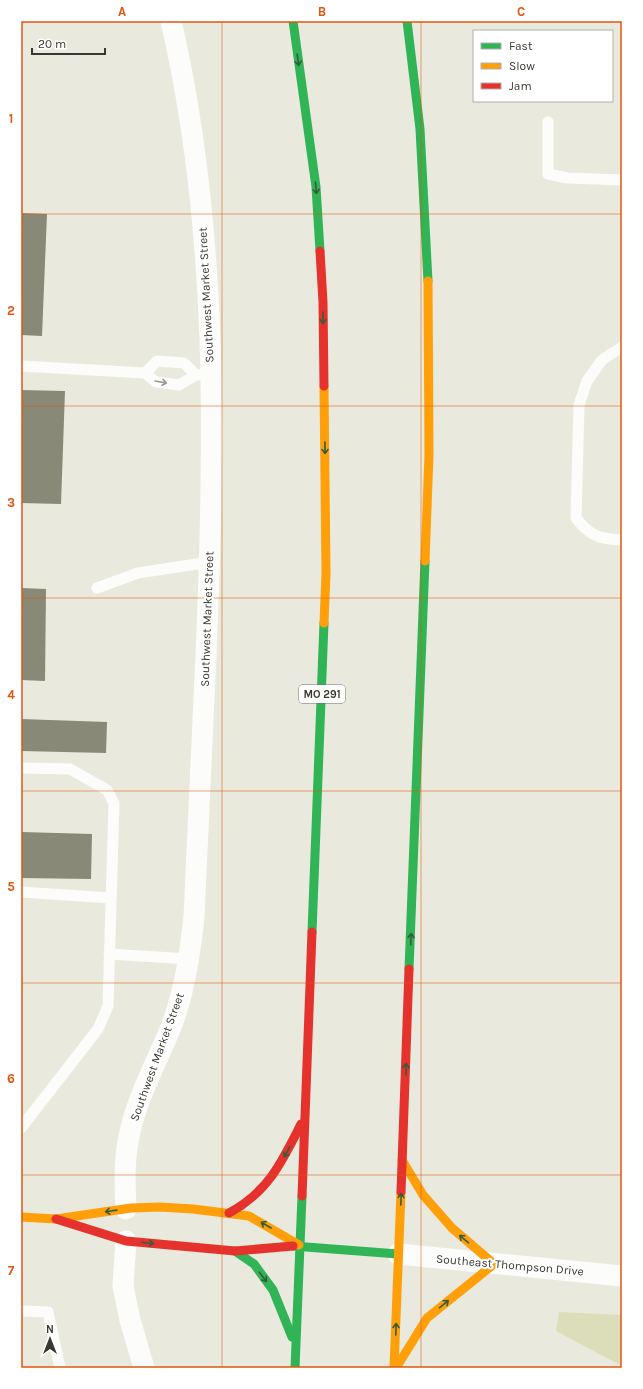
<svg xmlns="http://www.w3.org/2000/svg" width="643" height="1389" font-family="Karla,sans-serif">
	<rect width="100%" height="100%" fill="#e9eadd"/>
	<!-- green -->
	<polygon fill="#dcdeba" points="559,1312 622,1315 622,1366 556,1331"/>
	<!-- building -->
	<g fill="#888977">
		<polygon points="21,213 47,214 42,336 21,335"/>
		<polygon points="21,390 65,391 61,504 21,503"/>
		<polygon points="21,588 46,589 45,681 21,680"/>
		<polygon points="21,719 107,722 106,753 21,751"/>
		<polygon points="21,832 92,834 91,879 21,878"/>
	</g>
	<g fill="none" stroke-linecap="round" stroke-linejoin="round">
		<!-- lane -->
		<g stroke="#fcfcfa" stroke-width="11">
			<polyline points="548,122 548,174 568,178 622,180"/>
			<path d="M622 347 602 360 587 381 579 405 576 518C590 536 599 539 622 540"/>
			<polyline points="21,366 145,373"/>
			<polyline points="196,375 184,363 157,361 145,373 156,382 179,385 196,375 211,374"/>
			<polyline points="97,588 138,573 210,562"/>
			<polyline points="21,768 70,769 107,790 114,803 108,1006 98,1029 21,1128"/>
			<polyline points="21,892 111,898"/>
			<polyline points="109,954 189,959"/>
			<polyline points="21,1311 48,1312 60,1368"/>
		</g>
		<!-- street -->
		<g stroke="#fcfcfa" stroke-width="21">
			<path d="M126 1209C125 1186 124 1164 128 1142 135 1099 158 1061 173 1022 185 988 190 953 194 917 198 830 202 743 206 655 215 444 219 228 171 21"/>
			<polyline points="126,1241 123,1286 130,1320 144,1368"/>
			<polyline points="398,1254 622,1276"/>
		</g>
		<!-- fast -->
		<g stroke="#30b455" stroke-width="9">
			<polyline points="293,21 316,187 320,251"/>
			<polyline points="407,21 420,129 428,281"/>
			<polyline points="312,932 324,623"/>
			<polyline points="409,969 425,561"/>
			<polyline points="293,1246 398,1254"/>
			<polyline points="235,1251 254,1264 273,1290 292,1337"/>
			<polyline points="295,1368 302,1196"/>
		</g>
		<!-- slow -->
		<g stroke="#ff9f0a" stroke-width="9">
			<polyline points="324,386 326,574 324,623"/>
			<polyline points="425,561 429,455 428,281"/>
			<polyline points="21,1217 56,1219 131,1208 160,1207 193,1209 249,1216 299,1245"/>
			<polyline points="394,1368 401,1192"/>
			<polyline points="396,1368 427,1318 494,1264 452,1228 423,1195 402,1160"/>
		</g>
		<!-- jam -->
		<g stroke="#e5322d" stroke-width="9">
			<polyline points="320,251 323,302 324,386"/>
			<polyline points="401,1192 409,969"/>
			<polyline points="302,1196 312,932"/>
			<path d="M229 1213C268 1192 282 1162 301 1124"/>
			<polyline points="56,1219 126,1241 235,1251 293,1246"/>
		</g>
	</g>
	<!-- one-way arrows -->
	<defs><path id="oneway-shaft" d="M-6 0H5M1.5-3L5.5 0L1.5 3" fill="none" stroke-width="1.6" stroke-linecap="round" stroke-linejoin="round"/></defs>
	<g stroke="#355d3a">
		<use href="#oneway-shaft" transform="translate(298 60) rotate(82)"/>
		<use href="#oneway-shaft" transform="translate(316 188) rotate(85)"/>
		<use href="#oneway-shaft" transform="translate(323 318) rotate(89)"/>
		<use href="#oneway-shaft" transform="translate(325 448) rotate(89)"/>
		<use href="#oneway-shaft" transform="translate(411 939) rotate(-88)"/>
		<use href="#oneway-shaft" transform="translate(406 1069) rotate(-88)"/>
		<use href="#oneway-shaft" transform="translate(287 1152) rotate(117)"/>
		<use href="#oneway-shaft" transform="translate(401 1199) rotate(-88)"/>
		<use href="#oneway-shaft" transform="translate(111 1211) rotate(172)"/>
		<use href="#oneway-shaft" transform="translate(266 1225) rotate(-150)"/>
		<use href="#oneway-shaft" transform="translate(464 1239) rotate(-140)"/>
		<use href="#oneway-shaft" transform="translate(148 1243) rotate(5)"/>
		<use href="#oneway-shaft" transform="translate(263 1277) rotate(53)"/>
		<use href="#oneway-shaft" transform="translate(444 1304) rotate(-39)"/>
		<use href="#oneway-shaft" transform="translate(396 1329) rotate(-88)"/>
	</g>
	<use stroke="#9a9a94" href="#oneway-shaft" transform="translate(161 382) rotate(10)"/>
	<!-- grid -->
	<path fill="none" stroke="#df570e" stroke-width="1" stroke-opacity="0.55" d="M222 21V1368M421 21V1368M21 214H622M21 406H622M21 598H622M21 791H622M21 983H622M21 1175H622"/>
	<g text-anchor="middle" stroke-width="4" stroke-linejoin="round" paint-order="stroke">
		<!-- shield labels -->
		<rect fill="#fff" stroke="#73746d" stroke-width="1" x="299" y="685" width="46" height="18" rx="3"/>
		<g font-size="11" font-weight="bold" fill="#37382f">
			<text x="322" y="698">MO 291</text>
		</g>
		<!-- street labels -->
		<g font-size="12" fill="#37382f" stroke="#fff">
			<text transform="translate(206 295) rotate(-93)" y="4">Southwest Market Street</text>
			<text transform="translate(207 619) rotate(-88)" y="4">Southwest Market Street</text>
			<text transform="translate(157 1057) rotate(-70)" y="4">Southwest Market Street</text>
			<text transform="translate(510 1265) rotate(5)" y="4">Southeast Thompson Drive</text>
		</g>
	</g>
	<!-- border -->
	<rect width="643" height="1389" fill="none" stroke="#ffffff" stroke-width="44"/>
	<!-- legend -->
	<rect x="473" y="30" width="140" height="72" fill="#ffffff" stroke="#afafac"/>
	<rect x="481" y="43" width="20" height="6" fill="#30b455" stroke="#afafac"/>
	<text x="509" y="50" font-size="12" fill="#37382f">Fast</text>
	<rect x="481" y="63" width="20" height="6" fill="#ff9f0a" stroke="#afafac"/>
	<text x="509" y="70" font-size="12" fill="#37382f">Slow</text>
	<rect x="481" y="83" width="20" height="6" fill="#e5322d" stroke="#afafac"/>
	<text x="509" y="90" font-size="12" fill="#37382f">Jam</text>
	<!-- north arrow -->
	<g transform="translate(50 1339)" stroke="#ffffff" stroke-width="3" paint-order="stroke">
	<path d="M0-3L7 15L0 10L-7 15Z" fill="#37382f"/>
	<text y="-6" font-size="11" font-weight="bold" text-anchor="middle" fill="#37382f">N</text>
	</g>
	<!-- scale -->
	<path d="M32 48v6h73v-6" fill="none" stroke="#37382f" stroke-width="2"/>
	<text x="38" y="48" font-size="12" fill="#37382f" stroke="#ffffff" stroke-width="3" paint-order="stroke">20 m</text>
	<rect x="22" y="22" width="599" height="1345" fill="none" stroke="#df570e" stroke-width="1.5"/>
	<g font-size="13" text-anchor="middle" font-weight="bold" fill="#df570e">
		<text x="122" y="16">A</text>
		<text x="322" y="16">B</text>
		<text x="521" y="16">C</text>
		<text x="11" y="123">1</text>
		<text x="11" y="315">2</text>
		<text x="11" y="507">3</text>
		<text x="11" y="699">4</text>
		<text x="11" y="891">5</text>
		<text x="11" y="1083">6</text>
		<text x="11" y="1275">7</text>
	</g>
</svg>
